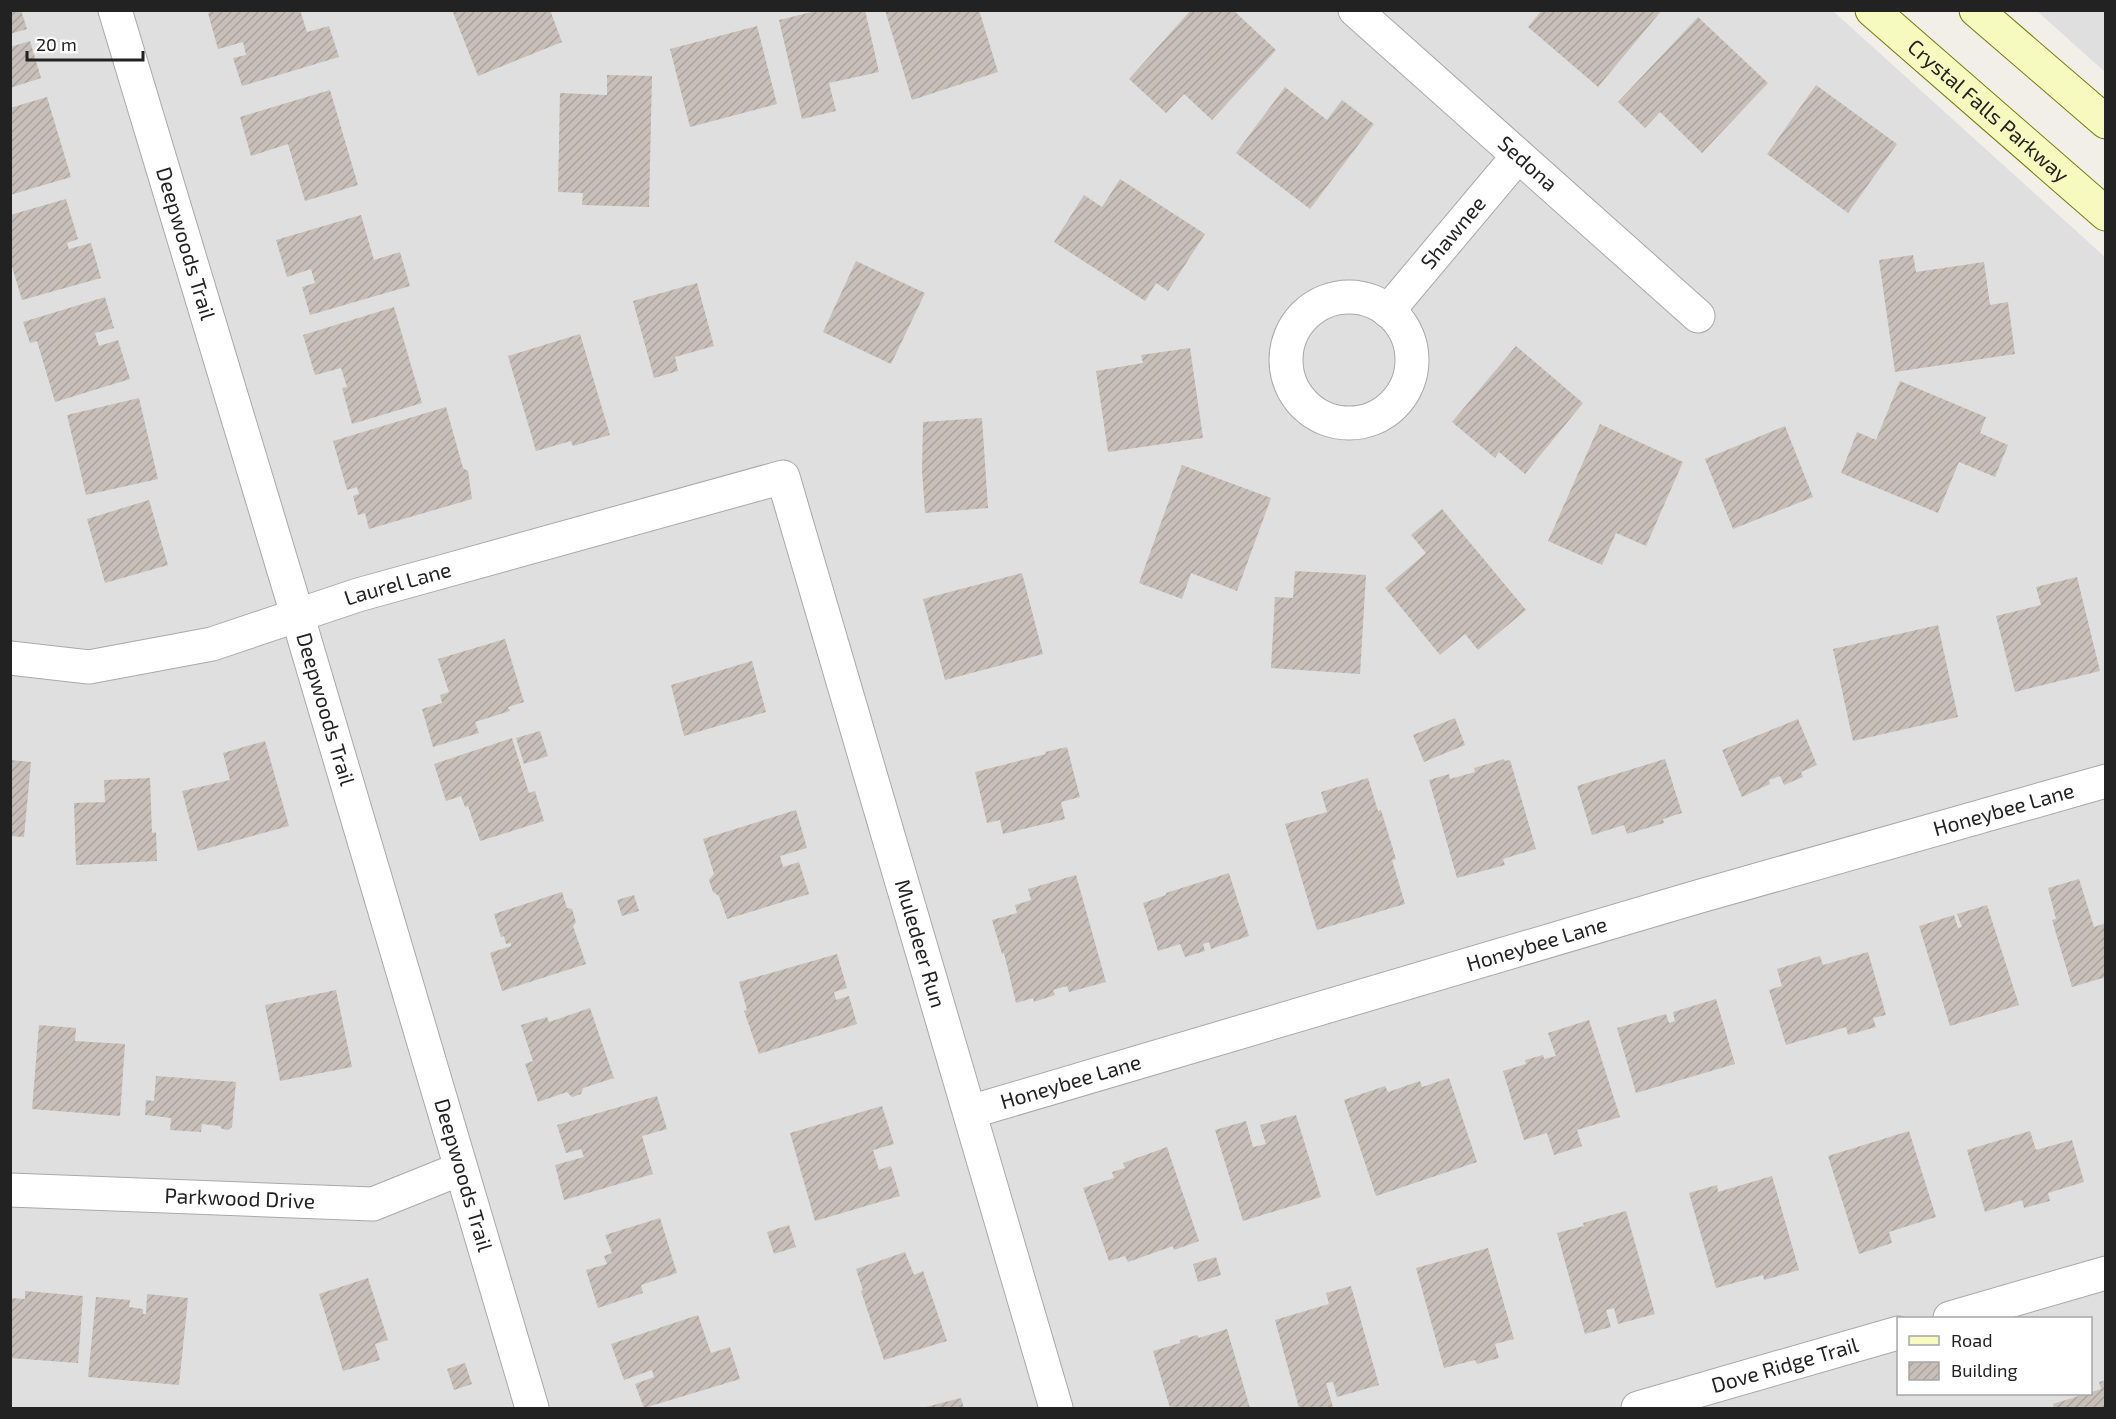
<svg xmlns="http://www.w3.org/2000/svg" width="2116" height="1419" font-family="'Exo 2',sans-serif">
	<defs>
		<pattern id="building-hatch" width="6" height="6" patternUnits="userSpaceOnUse" patternTransform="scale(1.5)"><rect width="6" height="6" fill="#c7bfb8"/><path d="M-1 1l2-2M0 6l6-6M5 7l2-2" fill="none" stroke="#aba49e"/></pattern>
	</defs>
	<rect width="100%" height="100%" fill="#f2efe9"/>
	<!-- residential -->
	<g fill="#e0dfdf" fill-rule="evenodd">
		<path d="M10 11H1833L2105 257V1408H11ZM1898 1318H2090V1394H1898Z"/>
		<polygon points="2037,11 2105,11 2105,72"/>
	</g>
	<!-- building -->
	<g fill="url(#building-hatch)">
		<polygon points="10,10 21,10 27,29 10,34"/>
		<polygon points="215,10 300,10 307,32 329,26 339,57 242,86 233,58 246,55 243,42 218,49 208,13"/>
		<polygon points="452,10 550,10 562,42 478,76"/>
		<polygon points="811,10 865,10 879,72 829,83 836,111 802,119 779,20 812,12"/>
		<polygon points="885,10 979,10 998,72 912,100"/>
		<polygon points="1191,10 1233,10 1276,50 1212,120 1184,94 1166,113 1129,79"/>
		<polygon points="1542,10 1662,10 1598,87 1528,27"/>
		<polygon points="1698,17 1768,83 1702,153 1660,112 1645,128 1618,102"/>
		<polygon points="757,26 777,104 690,127 670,49"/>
		<polygon points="30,41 41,78 10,88 10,47"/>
		<polygon points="607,75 652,76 649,207 582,205 583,193 558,192 560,93 607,95"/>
		<polygon points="1816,85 1897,144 1848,213 1767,154"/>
		<polygon points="1285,87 1327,120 1342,100 1374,124 1310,209 1236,153"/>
		<polygon points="330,90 358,185 305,201 288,144 251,156 240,117"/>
		<polygon points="47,97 71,177 10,195 10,108"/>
		<polygon points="1120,179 1205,234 1168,291 1156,283 1145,301 1054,242 1084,195 1102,207"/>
		<polygon points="66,199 78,239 67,243 69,249 91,243 101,278 22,300 10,260 10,215"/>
		<polygon points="361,215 374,260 400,252 410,286 310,315 302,287 315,283 311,269 287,277 276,240"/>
		<polygon points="1913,255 1916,272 1984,262 1990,305 2008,302 2015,354 1895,372 1879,260"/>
		<polygon points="856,261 925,293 891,364 823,332"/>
		<polygon points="697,283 714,346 675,357 678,371 654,378 633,301"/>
		<polygon points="105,297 114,328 95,333 99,346 118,340 130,379 55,402 37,341 30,343 23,322"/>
		<polygon points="394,307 422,403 352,424 342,388 347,387 341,368 315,375 303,335"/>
		<polygon points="580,334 610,435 573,446 571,441 536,451 508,356"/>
		<polygon points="1516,346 1583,403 1525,474 1499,452 1495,458 1452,422"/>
		<polygon points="1190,348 1203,438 1108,452 1096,371 1143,363 1141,355"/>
		<polygon points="1900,381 1986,417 1980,433 2008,445 1995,477 1959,462 1938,513 1841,473 1857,432 1876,440"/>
		<polygon points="139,398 158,479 86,495 67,415"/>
		<polygon points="446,407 463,468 468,471 472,499 369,529 365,513 358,515 353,496 359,494 357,487 347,490 333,441"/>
		<polygon points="982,418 988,508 925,513 922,470 923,422"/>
		<polygon points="1600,424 1683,462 1646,546 1616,533 1602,565 1548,541"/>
		<polygon points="1785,426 1813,497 1733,529 1705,459"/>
		<polygon points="1182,465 1271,498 1237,591 1191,573 1182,599 1139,583"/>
		<polygon points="149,500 168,565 105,583 87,519"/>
		<polygon points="1442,509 1526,610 1478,650 1465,634 1440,655 1385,588 1426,553 1411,535"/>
		<polygon points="1295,571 1366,575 1360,674 1271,668 1275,597 1293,598"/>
		<polygon points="1022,573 1043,654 945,680 923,599"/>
		<polygon points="2077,577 2100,671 2015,692 1996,616 2041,605 2036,587"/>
		<polygon points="1938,625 1958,717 1853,741 1833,649"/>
		<polygon points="505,639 524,702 508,707 510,711 475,722 479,733 433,747 422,709 442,703 440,695 449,692 438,659"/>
		<polygon points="752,661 766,712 684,736 671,685"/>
		<polygon points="1455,718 1465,745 1424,762 1413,735"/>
		<polygon points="1798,719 1817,765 1801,772 1803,777 1784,785 1780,776 1769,780 1770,784 1742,797 1722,750"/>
		<polygon points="540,731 548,756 524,764 516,738"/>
		<polygon points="512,738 529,793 535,791 544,821 480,841 468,806 465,807 461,796 446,801 434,764"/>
		<polygon points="265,741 289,826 198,851 182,791 230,780 223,753"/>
		<polygon points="1067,747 1080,797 1061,802 1065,819 1003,834 1000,820 987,823 975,772 1046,754 1045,752"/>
		<polygon points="1504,759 1505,761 1510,760 1536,849 1503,859 1505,865 1457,878 1429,780 1449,774 1450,779 1475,772 1474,768"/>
		<polygon points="1665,759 1682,813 1663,819 1664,823 1627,834 1624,825 1592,835 1577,786"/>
		<polygon points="10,760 31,762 24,837 10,836"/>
		<polygon points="150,778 152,833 156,832 157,861 76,865 74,803 105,802 104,780"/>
		<polygon points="1368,778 1378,811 1381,810 1396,859 1392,860 1405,904 1317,930 1285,824 1327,812 1321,792"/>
		<polygon points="796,810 807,848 780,856 783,867 799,862 809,894 727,919 719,896 713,892 709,880 714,874 703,839"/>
		<polygon points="1229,873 1249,936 1211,949 1209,942 1203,944 1205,951 1185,957 1180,944 1158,951 1143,903 1166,895 1166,893"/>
		<polygon points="1076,875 1106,982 1069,992 1067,986 1053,990 1055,995 1034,1002 1033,998 1016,1003 1004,953 1002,954 992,920 1017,913 1015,905 1031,900 1028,889"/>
		<polygon points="2079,879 2094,927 2106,923 2106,977 2072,987 2052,920 2056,919 2048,888"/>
		<polygon points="562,892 567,908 572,909 576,922 573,926 586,964 502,991 490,953 511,946 511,943 506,944 504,936 501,937 494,914"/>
		<polygon points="634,895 639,911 622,916 617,900"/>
		<polygon points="1987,905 2019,1005 1950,1026 1919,926 1954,915 1958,928 1962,927 1957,914"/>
		<polygon points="1868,952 1886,1015 1873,1018 1876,1027 1848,1035 1846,1027 1786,1045 1769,990 1782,986 1777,969 1820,956 1823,965"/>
		<polygon points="837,954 847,988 834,992 836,1000 849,996 857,1024 759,1054 744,1011 747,1010 739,982"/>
		<polygon points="336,990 352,1067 280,1081 265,1005"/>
		<polygon points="1716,999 1735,1064 1636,1093 1617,1028 1666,1014 1669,1023 1675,1021 1673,1012"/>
		<polygon points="590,1008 614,1078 583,1088 581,1094 572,1097 567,1092 538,1102 525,1064 533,1061 521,1025 547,1017 549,1022"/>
		<polygon points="1589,1020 1620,1117 1577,1130 1582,1146 1554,1155 1547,1133 1524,1140 1503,1071 1526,1064 1525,1060 1543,1055 1544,1059 1556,1056 1548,1033"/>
		<polygon points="39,1025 76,1028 75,1041 125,1044 120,1116 32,1109"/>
		<polygon points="156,1076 236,1082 232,1127 228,1130 222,1129 220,1126 202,1124 201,1132 170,1130 171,1118 145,1115 146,1100 154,1101"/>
		<polygon points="1449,1078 1477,1162 1376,1196 1344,1100 1385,1086 1388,1092 1420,1081 1422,1087"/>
		<polygon points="657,1096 667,1129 642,1136 653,1174 564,1200 555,1165 584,1157 581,1149 566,1153 557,1125"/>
		<polygon points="882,1106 894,1144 873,1150 879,1170 891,1166 900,1196 815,1221 790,1133"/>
		<polygon points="1296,1115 1321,1197 1243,1221 1215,1130 1246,1121 1253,1147 1266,1144 1260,1125"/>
		<polygon points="1909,1131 1936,1217 1889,1232 1892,1243 1859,1254 1828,1156"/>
		<polygon points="2030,1131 2036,1150 2072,1140 2084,1182 2048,1193 2050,1201 2024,1208 2022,1200 1985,1212 1967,1150"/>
		<polygon points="1167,1147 1199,1241 1174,1250 1173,1246 1128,1262 1125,1256 1109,1261 1083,1188 1114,1178 1112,1172 1125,1168 1123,1163"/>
		<polygon points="1772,1176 1799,1270 1764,1280 1763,1275 1716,1288 1689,1193 1717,1185 1718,1192"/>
		<polygon points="1626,1211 1655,1314 1618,1324 1614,1308 1606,1310 1611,1327 1585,1334 1557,1233 1584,1226 1583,1223"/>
		<polygon points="660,1218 677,1273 641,1285 643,1293 598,1308 586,1270 607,1264 604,1256 612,1253 605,1235"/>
		<polygon points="789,1225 796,1247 774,1254 767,1232"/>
		<polygon points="1488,1248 1514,1339 1495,1344 1499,1358 1477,1364 1475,1360 1444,1368 1416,1268"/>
		<polygon points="905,1252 914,1275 923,1271 947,1341 884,1360 861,1291 863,1290 856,1269"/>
		<polygon points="1216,1257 1221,1275 1198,1282 1193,1264"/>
		<polygon points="368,1278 388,1340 375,1344 380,1360 343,1371 319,1294"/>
		<polygon points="1351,1286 1379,1385 1337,1397 1333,1382 1326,1383 1333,1407 1299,1408 1275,1320 1329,1304 1326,1293"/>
		<polygon points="25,1291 83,1296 78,1363 10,1358 10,1298 25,1299"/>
		<polygon points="147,1294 188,1298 179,1385 88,1377 96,1297 130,1300 129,1307 143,1309 143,1314 146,1314"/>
		<polygon points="698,1315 711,1353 730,1347 740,1379 644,1408 635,1384 654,1377 652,1370 624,1380 611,1344"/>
		<polygon points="1227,1329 1250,1408 1170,1408 1153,1351 1180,1343 1180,1340 1197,1335 1199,1338"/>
		<polygon points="465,1363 472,1384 454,1390 447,1369"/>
		<polygon points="2106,1380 2106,1408 2054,1408 2053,1404 2101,1389 2099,1382"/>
		<polygon points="961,1398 964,1408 922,1408"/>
	</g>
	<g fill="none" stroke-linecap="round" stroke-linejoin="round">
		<defs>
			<g id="street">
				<path id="s1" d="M115 10 297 614 532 1408"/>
				<path id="s2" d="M1355 10 1698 316"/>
				<circle cx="1349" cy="360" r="63"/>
				<path id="s3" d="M1388 311 1518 156"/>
				<path id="s4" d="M10 658 89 667 212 644 358 595 783 477 1056 1408"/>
				<path id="s5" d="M970 1112 1697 897 2106 781"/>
				<path id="s6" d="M10 1190 373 1204 460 1169"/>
				<polyline points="1950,1318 2106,1273"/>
				<path id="s7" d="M1638 1408 1898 1333"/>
			</g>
			<g id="secondary">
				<path id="s8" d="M1872 10 2106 214"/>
				<polyline points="1976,10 2106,122"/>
			</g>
		</defs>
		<!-- street casing -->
		<use href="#street" stroke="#a9a9a9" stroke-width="35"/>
		<!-- secondary casing -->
		<use href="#secondary" stroke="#707d05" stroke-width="35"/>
		<!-- street -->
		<use href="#street" stroke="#fff" stroke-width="33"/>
		<!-- secondary -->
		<use href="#secondary" stroke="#f7fabf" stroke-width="33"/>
	</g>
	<g text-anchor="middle" stroke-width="5" stroke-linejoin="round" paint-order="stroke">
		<!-- street labels -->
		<g font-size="21" fill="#222" stroke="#fff">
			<text dy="7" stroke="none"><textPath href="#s8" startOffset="154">Crystal Falls Parkway</textPath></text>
			<text dy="7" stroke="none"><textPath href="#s2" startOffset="231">Sedona</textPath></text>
			<text dy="7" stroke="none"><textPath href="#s3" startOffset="102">Shawnee</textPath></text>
			<text dy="7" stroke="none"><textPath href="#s1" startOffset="244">Deepwoods Trail</textPath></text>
			<text dy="7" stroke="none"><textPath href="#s4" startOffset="400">Laurel Lane</textPath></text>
			<text dy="7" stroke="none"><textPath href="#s1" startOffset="730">Deepwoods Trail</textPath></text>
			<text dy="7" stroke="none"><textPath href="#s5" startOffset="1077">Honeybee Lane</textPath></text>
			<text dy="7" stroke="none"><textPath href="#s4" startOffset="1286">Muledeer Run</textPath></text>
			<text dy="7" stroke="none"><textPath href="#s5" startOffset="591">Honeybee Lane</textPath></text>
			<text dy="7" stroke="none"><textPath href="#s5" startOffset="105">Honeybee Lane</textPath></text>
			<text dy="7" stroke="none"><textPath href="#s1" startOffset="1216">Deepwoods Trail</textPath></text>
			<text dy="7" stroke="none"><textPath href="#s6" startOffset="230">Parkwood Drive</textPath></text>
			<text dy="7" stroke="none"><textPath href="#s7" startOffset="153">Dove Ridge Trail</textPath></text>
		</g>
	</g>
	<!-- border -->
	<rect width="2116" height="1419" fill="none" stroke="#222222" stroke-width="24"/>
	<!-- legend -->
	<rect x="1897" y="1317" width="195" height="78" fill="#ffffff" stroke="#a7a7a7" stroke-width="1.5"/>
	<rect x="1909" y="1336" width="30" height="9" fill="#f7fabf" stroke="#a7a7a7" stroke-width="1.5"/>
	<text x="1951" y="1347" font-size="18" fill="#222222">Road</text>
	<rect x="1909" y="1362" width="30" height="18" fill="url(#building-hatch)" stroke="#a7a7a7" stroke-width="1.5"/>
	<text x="1951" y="1377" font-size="18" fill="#222222">Building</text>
	<!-- scale -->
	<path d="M27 51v9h116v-9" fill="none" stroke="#222222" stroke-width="3"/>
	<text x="36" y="51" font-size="18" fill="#222222" stroke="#ffffff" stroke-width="4.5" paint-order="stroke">20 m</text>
</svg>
